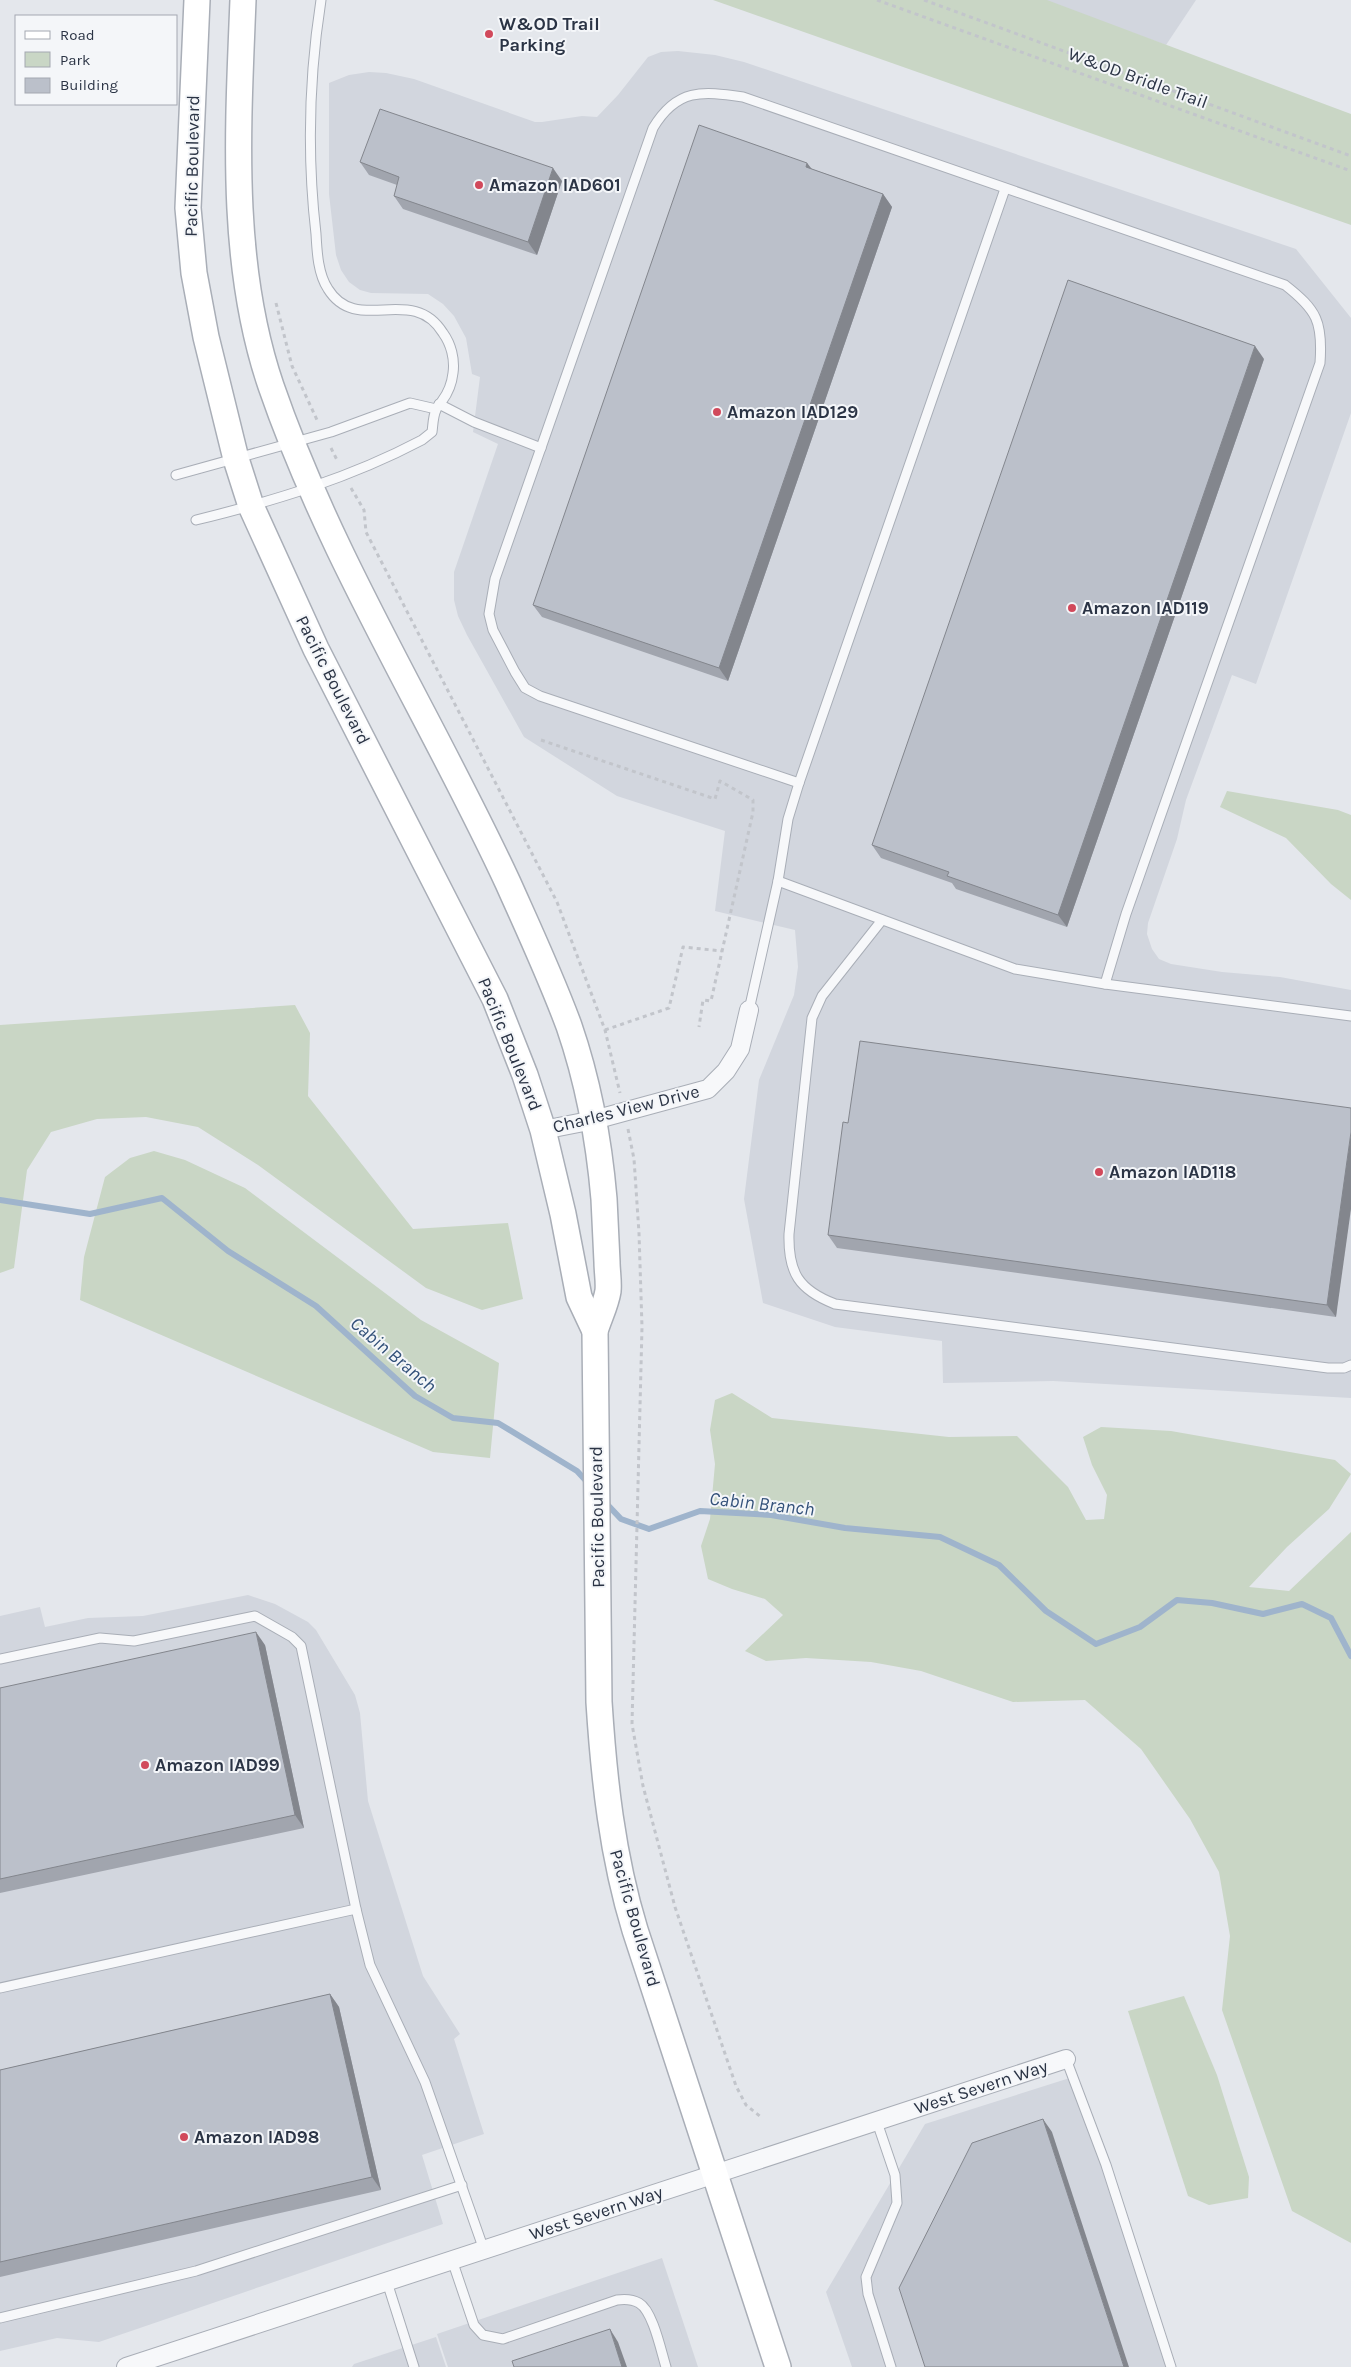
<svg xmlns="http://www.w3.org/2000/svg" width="1351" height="2367" font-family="Karla,sans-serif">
	<rect width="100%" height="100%" fill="#e4e7ec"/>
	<!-- built -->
	<g fill="#d2d6de">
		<polygon points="1042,0 1196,0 1166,45"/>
		<polygon points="678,51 715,55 744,62 1296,249 1351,318 1351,413 1256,684 1232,675 1186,800 1177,839 1148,923 1147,934 1152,949 1159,959 1171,964 1222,972 1280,977 1351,990 1351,1398 1053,1381 943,1383 942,1341 835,1327 763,1303 744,1199 759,1080 794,995 798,967 795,930 715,911 725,831 617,796 524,737 467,635 458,616 454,600 454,572 498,444 473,432 480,377 472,374 466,338 454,316 443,304 428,294 371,293 360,290 349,282 341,270 336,255 329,194 329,83 349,75 369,72 386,73 414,79 535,122 542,122 582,116 597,117 618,95 648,57 661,52"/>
		<polygon points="248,1595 275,1604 308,1622 316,1630 355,1695 360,1713 368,1801 423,1976 460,2034 454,2039 484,2134 422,2155 443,2224 99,2342 57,2338 0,2351 0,1616 40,1607 45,1627 88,1618 143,1616"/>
		<polygon points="1076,2076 1172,2367 852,2367 826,2292 925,2124"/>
		<polygon points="662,2258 698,2367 448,2367 437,2334"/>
		<polygon points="436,2337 446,2367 352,2367 354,2364"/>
	</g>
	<!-- green -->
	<g fill="#c9d6c5">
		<polygon points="713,0 1047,0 1351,114 1351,225"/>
		<polygon points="1227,791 1338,810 1351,815 1351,900 1331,884 1286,838 1220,807"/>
		<polygon points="295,1005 310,1033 308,1096 413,1229 508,1223 523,1299 482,1310 426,1288 258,1165 198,1127 146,1117 97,1119 51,1132 27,1170 14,1268 0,1273 0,1025"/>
		<polygon points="154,1151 185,1160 245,1188 421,1320 499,1363 490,1458 433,1452 80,1300 84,1257 105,1177 130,1158"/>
		<polygon points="732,1393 772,1418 949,1437 1017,1436 1068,1487 1086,1520 1104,1519 1107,1495 1092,1465 1083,1437 1101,1427 1171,1431 1335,1460 1351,1474 1329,1509 1287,1547 1249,1587 1289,1591 1351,1532 1351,2243 1292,2211 1222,2010 1230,1936 1219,1872 1190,1819 1141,1749 1085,1700 1013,1702 921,1671 871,1662 806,1658 766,1661 745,1651 783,1615 765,1599 732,1589 708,1579 701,1546 710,1519 715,1464 710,1430 715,1400"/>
		<polygon points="1184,1996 1217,2075 1249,2177 1248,2198 1209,2205 1188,2196 1128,2011"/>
	</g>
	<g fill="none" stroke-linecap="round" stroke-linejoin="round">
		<!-- stream -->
		<g stroke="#9fb4cc" stroke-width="6">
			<polyline points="0,1200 90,1214 162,1198 228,1251 316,1306 415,1396 453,1418 498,1423 577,1471 589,1484"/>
			<polyline points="604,1501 621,1519 649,1529 700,1511 771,1515 845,1528 940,1537 999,1565 1046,1611 1096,1644 1140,1627 1177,1600 1212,1603 1263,1614 1302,1604 1331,1618 1351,1656"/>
		</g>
		<defs>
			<g id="lane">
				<polyline points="439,404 474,422 541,448"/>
				<polyline points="176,475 331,432 410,403 436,409"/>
				<path d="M196 520C274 501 350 478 422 440L432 432C433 425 433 416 436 410 437 406 440 404 442 401 448 393 452 382 453 373 455 359 451 344 443 333 412 283 357 336 328 289 318 274 317 252 316 234 307 156 309 77 321 0"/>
				<path d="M799 783 540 696 525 688 515 672 493 630 489 614 495 579 653 128C677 88 702 91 743 97L1285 285C1317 310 1323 322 1320 363L1126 914 1105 984"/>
				<polyline points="778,881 1015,969 1105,984 1351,1016"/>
				<path d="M882 920 822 996 812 1018 789 1234C788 1273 799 1290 835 1304L1328 1368H1344L1351 1365"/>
				<polyline points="749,1010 778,881 788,819 799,783 1005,189"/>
				<polyline points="0,1659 100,1638 134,1641 255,1616 292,1637 301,1646 356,1909 370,1965 425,2082 484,2250"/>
				<polyline points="0,1988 356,1909"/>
				<polyline points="1066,2059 1106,2165 1171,2367"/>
				<polyline points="877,2122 895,2175 897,2203 866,2277 868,2294 891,2367"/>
				<path d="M452 2260 474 2325 483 2335 503 2339 617 2300C624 2299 632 2299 639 2303 653 2311 661 2351 666 2367"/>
				<polyline points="387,2282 414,2367"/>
				<polyline points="0,2318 196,2271 462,2185"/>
			</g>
			<g id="street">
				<polyline points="543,1130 594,1120 708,1089 726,1071 740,1049 749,1010"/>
				<polyline points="126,2367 1066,2059"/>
			</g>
			<g id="secondary">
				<polyline points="197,0 188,208 194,273 206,337 236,459 251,506 316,649 495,999 525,1075 543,1130 563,1214 579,1297 595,1331"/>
				<path d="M243 0C238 128 229 263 271 386 331 560 431 717 508 883 529 930 551 977 569 1026 588 1081 599 1141 604 1199 605 1220 606 1241 607 1262 607 1271 609 1282 608 1291 606 1304 599 1318 595 1331L599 1702C604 1779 612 1855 635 1930L778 2367"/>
			</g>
		</defs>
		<!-- lane casing -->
		<use href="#lane" stroke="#a9aeb7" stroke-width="11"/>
		<!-- street casing -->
		<use href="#street" stroke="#a9aeb7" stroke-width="20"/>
		<!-- secondary casing -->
		<use href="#secondary" stroke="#a9aeb7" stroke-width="28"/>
		<!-- path -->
		<g stroke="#c2c5cb" stroke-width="3" stroke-dasharray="4 4" stroke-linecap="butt">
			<polyline points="877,0 1351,171"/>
			<polyline points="924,0 1351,156"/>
			<polyline points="276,303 292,366 318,422"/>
			<polyline points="331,448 338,462"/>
			<polyline points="351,488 364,510 366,532 557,902 605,1030 620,1093"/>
			<polyline points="541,740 715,799 720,781 753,800 753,812 711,1001 703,1000 699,1027"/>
			<polyline points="605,1030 669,1008 683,947 722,951"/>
			<polyline points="628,1129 634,1159 639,1233 642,1327 632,1724 643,1786 675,1907 736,2086 746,2105 761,2117"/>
		</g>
		<!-- lane -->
		<use href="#lane" stroke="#f7f8fa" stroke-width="9"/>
		<!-- street -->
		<use href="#street" stroke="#f7f8fa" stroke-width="18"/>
		<!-- secondary -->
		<use href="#secondary" stroke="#fff" stroke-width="25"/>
	</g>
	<!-- wall -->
	<g fill="#a1a5ae">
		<polygon points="360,162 562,181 537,255 403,209 394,196 397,185 369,175"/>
		<polygon points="807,163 812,169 883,194 892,207 728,681 542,617 533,605"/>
		<polygon points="1264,359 1067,927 956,889 952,883 881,858 872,845"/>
		<polygon points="1351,1108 1336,1317 837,1248 828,1235 848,1123"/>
		<polygon points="265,1645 304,1828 0,1893 0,1688"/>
		<polygon points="330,1994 339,2007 381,2190 0,2277 0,2070"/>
	</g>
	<!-- shaded-wall -->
	<g fill="#83868d">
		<polygon points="807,163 816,175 806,167"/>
		<polygon points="553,168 562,181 537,255 528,242"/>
		<polygon points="883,194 892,207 728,681 719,668"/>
		<polygon points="1255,346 1264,359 1067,927 1058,915"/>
		<polygon points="1351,1132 1351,1209 1336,1317 1327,1305"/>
		<polygon points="256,1632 265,1645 304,1828 295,1815"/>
		<polygon points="330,1994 339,2007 381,2190 372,2177"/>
		<polygon points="1043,2119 1052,2132 1129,2367 1124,2367"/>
		<polygon points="610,2329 618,2342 627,2367 622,2367"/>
	</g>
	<!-- building -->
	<g fill="#bbc0ca" stroke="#83868d">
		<polygon points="380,109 553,168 528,242 394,196 399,177 360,162"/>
		<polygon points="699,125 807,163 806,167 883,194 719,668 533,605"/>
		<polygon points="1068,280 1255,346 1058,915 947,876 949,872 872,845"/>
		<polygon points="860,1041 1351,1108 1351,1132 1327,1305 828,1235 843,1122 848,1123"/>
		<polygon points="256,1632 295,1815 0,1879 0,1688"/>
		<polygon points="330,1994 372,2177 0,2262 0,2070"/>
		<polygon points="1043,2119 1124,2367 925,2367 899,2288 972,2143"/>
		<polygon points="610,2329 622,2367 514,2367 512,2361"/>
	</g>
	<!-- markers -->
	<g fill="#d1495b" stroke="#f4f6f9" stroke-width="2">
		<circle cx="489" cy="34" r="5"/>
		<circle cx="479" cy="185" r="5"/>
		<circle cx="717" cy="412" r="5"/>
		<circle cx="1072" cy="608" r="5"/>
		<circle cx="1099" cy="1172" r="5"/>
		<circle cx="145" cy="1765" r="5"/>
		<circle cx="184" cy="2137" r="5"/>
	</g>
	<g text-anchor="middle" stroke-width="4" stroke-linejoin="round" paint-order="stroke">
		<!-- poi labels -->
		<g font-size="18" font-weight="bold" fill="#2b3445" stroke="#f4f6f9" text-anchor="start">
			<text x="499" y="30">W&amp;OD Trail<tspan x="499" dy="21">Parking</tspan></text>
			<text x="489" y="191">Amazon IAD601</text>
			<text x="727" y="418">Amazon IAD129</text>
			<text x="1082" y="614">Amazon IAD119</text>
			<text x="1109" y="1178">Amazon IAD118</text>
			<text x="155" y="1771">Amazon IAD99</text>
			<text x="194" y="2143">Amazon IAD98</text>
		</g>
		<!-- street labels -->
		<g font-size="18" fill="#2b3445" stroke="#f4f6f9">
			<text transform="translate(1138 78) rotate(20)" y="6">W&amp;OD Bridle Trail</text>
			<text transform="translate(192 166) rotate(-89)" y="6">Pacific Boulevard</text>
			<text transform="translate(333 680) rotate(63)" y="6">Pacific Boulevard</text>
			<text transform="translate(510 1044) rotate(68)" y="6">Pacific Boulevard</text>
			<text transform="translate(626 1109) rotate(-14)" y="6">Charles View Drive</text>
			<text transform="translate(597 1517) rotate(-91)" y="6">Pacific Boulevard</text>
			<text transform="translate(635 1918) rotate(74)" y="6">Pacific Boulevard</text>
			<text transform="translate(981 2087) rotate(-18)" y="6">West Severn Way</text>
			<text transform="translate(596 2213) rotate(-18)" y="6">West Severn Way</text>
		</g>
		<!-- water labels -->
		<g font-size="19" font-style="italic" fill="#34527a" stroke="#f4f6f9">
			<text transform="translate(394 1354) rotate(40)" y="7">Cabin Branch</text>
			<text transform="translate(762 1503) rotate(6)" y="7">Cabin Branch</text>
		</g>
	</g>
	<!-- legend -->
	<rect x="15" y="15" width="162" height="90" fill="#f4f6f9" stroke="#a4a8b1"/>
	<rect x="25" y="31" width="25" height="8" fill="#ffffff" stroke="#a4a8b1"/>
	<text x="60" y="40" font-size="15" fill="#2b3445">Road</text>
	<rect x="25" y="52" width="25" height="15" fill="#c9d6c5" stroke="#a4a8b1"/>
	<text x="60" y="65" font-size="15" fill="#2b3445">Park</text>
	<rect x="25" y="78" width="25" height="15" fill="#bbc0ca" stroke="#a4a8b1"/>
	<text x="60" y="90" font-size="15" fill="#2b3445">Building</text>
</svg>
